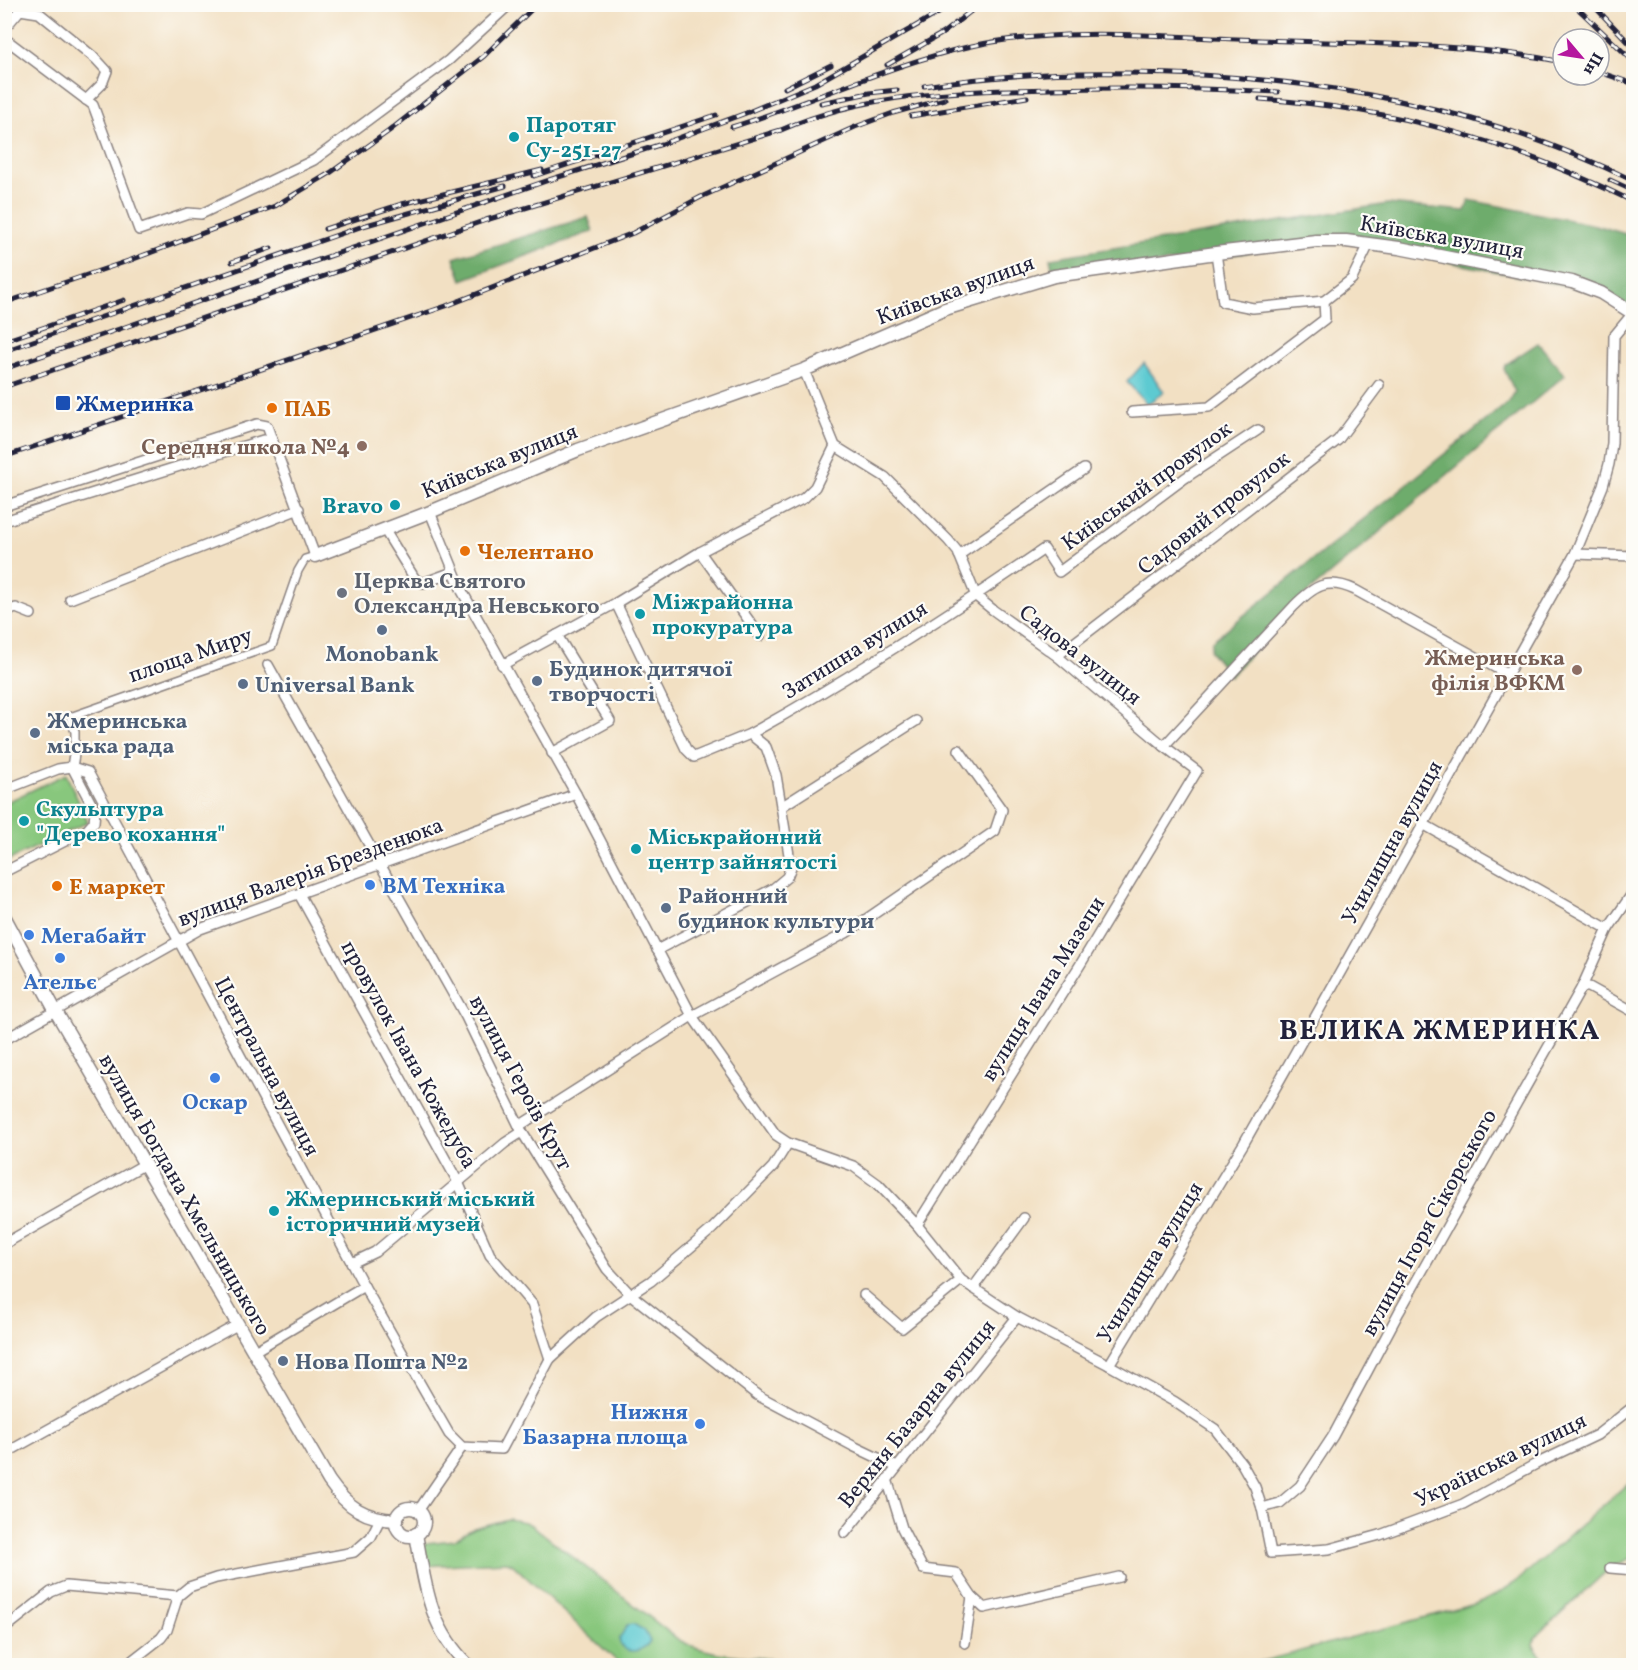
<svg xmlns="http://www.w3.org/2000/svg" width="1638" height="1670" font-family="Vollkorn,serif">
	<rect width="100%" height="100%" fill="#fdfcf7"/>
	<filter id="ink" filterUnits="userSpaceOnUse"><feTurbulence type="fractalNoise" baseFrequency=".0167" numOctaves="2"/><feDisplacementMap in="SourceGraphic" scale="12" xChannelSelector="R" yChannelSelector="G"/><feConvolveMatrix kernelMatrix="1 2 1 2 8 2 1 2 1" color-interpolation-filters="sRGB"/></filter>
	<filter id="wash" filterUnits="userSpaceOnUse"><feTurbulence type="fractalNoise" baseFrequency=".008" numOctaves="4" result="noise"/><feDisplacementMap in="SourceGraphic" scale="24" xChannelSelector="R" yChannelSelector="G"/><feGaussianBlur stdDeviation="1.35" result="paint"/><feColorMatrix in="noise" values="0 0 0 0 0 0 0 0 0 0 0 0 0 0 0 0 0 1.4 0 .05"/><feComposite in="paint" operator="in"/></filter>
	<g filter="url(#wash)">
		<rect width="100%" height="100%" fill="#f2e0c3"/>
		<!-- green -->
		<g fill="#88c77d" stroke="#55745c" stroke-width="1.5">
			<polygon points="66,774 88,822 5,862 5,803"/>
			<polygon points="1633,1479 1633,1557 1610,1568 1535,1638 1533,1644 1536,1650 1550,1665 1245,1666 1475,1604 1492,1597 1516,1582"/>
			<path d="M508 1519 525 1522 533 1526 679 1640C717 1661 762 1653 803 1665H621L512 1564 507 1562 421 1566 417 1544 454 1540 474 1528Z"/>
		</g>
		<!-- forest -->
		<g fill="#6eac6c" stroke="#486754" stroke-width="1.5">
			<polygon points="1469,200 1595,225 1633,236 1633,314 1601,293 1346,241 1054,276 1050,258 1388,204 1465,211"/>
			<polygon points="588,217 593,231 462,280 454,258"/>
			<polygon points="1538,343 1565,375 1304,596 1230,676 1210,651 1212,641 1509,402 1515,392 1504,369 1505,365"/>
		</g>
		<!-- water -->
		<g fill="#5dcad1" stroke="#407686" stroke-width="1.5">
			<polygon points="1144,363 1164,392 1147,404 1127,382"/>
			<path d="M633 1624 644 1630 650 1641C643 1653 623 1656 619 1640L627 1625Z"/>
		</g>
	</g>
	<g filter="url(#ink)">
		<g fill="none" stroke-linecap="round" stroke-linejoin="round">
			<defs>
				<polyline id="pedestrian" points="75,748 75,732 70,717 272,646 298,571 305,559 315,556"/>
				<g id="minor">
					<polyline points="16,4 20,10 39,13 96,59 107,71 102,84 86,100"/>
					<polyline points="4,29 20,10"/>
					<polyline points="4,38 93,105 139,230 188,213 201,214 314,160 449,60 510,4"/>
					<polyline points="1216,253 1223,302 1253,308 1324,301 1352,279 1369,244"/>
					<polyline points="804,370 835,446 885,477 948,540 958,552 976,596 993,610 1057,656 1164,746 1197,771 1080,965 917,1225"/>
					<polyline points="1132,412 1209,407 1325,319 1324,301"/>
					<polyline points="4,506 257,424 267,426 315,556"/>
					<polyline points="430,512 462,591 576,794 692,1016 776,1135 788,1143 853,1166 878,1184 917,1225 961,1280 1017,1317 1109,1365 1175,1402 1215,1429 1242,1464 1255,1487 1262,1508 1271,1553 1329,1549 1380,1535 1463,1504 1538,1463 1597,1435 1634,1406"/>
					<polyline points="4,521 263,440 273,442"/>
					<polyline points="384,529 415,579 423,583 453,572"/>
					<polyline points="700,552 760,636"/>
					<polyline points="1575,554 1634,556"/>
					<polyline points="959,555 1084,469"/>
					<polyline points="70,599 299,509"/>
					<polyline points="616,603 686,749 694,757 750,734 766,747 776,775 791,867 787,877 774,888 657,950"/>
					<polyline points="4,612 16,608 31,614"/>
					<polyline points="1057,656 1338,440 1379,385"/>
					<polyline points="268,665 466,1017 522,1132 607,1269 630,1294 757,1395 853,1446 897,1467"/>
					<polyline points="502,665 616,603 700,552 804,498 815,487 835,446"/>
					<path d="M750 734C851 678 948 615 1044 549L1059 572 1185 478 1258 430"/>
					<path d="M1164 746 1294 606C1314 586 1327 577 1355 590L1507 674"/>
					<polyline points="552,753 610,721 557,635"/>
					<polyline points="4,790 58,769 72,767 88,772 364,1286 449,1434 462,1447 502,1449 550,1359 596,1317 651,1281 712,1229 773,1167 788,1143"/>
					<polyline points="781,807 916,721"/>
					<polyline points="1423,824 1608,929 1582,987"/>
					<polyline points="4,872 87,830 94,822 95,811 72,767 75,748"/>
					<polyline points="299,894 458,1182 490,1255 532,1304 550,1359"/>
					<polyline points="1608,929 1634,891"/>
					<polyline points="4,1040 200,929 576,794"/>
					<polyline points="519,1126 692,1016 846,933 995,831 1002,810 959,750"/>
					<polyline points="4,1244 145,1164"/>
					<polyline points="352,1263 375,1252 505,1143 522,1132"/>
					<polyline points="973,1288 1024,1218"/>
					<polyline points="864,1295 902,1328 961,1280"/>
					<polyline points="253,1352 364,1286"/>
					<polyline points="1109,1365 1244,1143 1295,1053 1575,554 1603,486 1609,464 1612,443 1614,336 1633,313"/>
					<polyline points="4,1454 237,1325"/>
					<polyline points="887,1479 902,1528 923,1569 956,1573 972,1597 984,1608 1119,1577"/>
					<polyline points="1262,1508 1280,1503 1300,1486 1333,1436 1399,1312 1582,987 1589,987 1634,1012"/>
					<polyline points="421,1513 418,1511 462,1447"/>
					<polyline points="845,1533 1017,1317"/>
					<polyline points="1610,1568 1634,1570"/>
					<polyline points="4,1629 51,1592 66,1586 178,1596"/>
					<polyline points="965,1643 972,1597"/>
					<polyline points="125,1666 161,1638 167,1630 178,1596 189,1587 216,1578 354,1552 371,1537 380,1519"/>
				</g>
				<g id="tertiary">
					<polyline points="315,556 430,512 578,450 804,370 945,309 1054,276 1216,253 1316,241 1346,241 1399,248 1572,282 1601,293 1634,314"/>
					<path d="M4 916 55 1010 329 1481C347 1507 365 1519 397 1520"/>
					<circle cx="410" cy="1522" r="14"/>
					<path d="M416 1534C425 1585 429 1628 469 1666"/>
				</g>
			</defs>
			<!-- pedestrian casing -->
			<use href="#pedestrian" stroke="#8a817f" stroke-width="10"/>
			<!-- minor casing -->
			<use href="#minor" stroke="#8a817f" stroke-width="12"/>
			<!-- tertiary casing -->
			<use href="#tertiary" stroke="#8a817f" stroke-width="15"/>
			<!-- pedestrian -->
			<use href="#pedestrian" stroke="#fff" stroke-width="7"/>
			<!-- minor -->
			<use href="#minor" stroke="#fff" stroke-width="9"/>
			<!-- tertiary -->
			<use href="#tertiary" stroke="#fff" stroke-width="12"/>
			<defs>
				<g id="rail">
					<polyline points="1573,4 1634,62"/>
					<polyline points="1592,4 1634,48"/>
					<polyline points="887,65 943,33 980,4"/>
					<polyline points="1599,72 1634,84"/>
					<path d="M924 86C992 75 1059 72 1128 73 1301 74 1477 104 1634 181"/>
					<polyline points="785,88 831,65"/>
					<path d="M1260 99C1397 108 1512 142 1634 202"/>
					<polyline points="821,103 869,93 897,90"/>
					<polyline points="911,116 1027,97"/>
					<path d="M732 127C813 102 889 64 972 46 1066 26 1166 37 1261 40 1362 44 1463 42 1563 62"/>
					<polyline points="534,176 716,115"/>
					<polyline points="1610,180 1634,191"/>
					<polyline points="325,229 402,204 542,170"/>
					<polyline points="232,262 271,248"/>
					<polyline points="4,303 131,260 275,206 330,173 389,131 484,56 537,4"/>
					<polyline points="4,341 124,300"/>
					<polyline points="4,351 363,226 505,186"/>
					<polyline points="4,369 549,180 662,144 746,113 815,84 954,4"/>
					<path d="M4 387 486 220 781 130C866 92 959 91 1050 89 1126 87 1202 88 1278 92"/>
					<polyline points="4,457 446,306 633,233 701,197 855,127 893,113 945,99"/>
				</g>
			</defs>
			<!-- rail casing -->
			<use href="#rail" stroke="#22223b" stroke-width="5"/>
			<!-- rail -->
			<use href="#rail" stroke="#fdfcf7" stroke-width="3" stroke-dasharray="9" stroke-linecap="butt"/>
		</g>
	</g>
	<!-- markers -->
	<g fill="#0f9aa8" stroke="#fdfcf7" stroke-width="2">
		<circle cx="514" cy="137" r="6"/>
		<circle cx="395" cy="505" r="6"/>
		<circle cx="640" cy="614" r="6"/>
		<circle cx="24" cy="821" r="6"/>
		<circle cx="636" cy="849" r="6"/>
		<circle cx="274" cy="1211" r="6"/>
	</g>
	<rect fill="#1a4fb4" stroke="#fdfcf7" stroke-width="2" x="55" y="395" width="16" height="16" rx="3"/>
	<g fill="#e8710a" stroke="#fdfcf7" stroke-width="2">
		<circle cx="272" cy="408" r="6"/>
		<circle cx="465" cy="551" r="6"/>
		<circle cx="57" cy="886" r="6"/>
	</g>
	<g fill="#8d6e63" stroke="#fdfcf7" stroke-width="2">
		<circle cx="362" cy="446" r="6"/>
		<circle cx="1577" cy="670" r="6"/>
	</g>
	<circle fill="#6b7280" stroke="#fdfcf7" stroke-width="2" cx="342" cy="593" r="6"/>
	<g fill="#5c6f8a" stroke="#fdfcf7" stroke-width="2">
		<circle cx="382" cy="630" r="6"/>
		<circle cx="537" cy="681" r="6"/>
		<circle cx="243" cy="684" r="6"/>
		<circle cx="35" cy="733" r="6"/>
		<circle cx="666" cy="908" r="6"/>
		<circle cx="283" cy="1361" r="6"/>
	</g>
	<g fill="#3f7fe0" stroke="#fdfcf7" stroke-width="2">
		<circle cx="370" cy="885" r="6"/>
		<circle cx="29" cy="935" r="6"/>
		<circle cx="60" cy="958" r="6"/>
		<circle cx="215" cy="1078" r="6"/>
		<circle cx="700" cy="1424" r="6"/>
	</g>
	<g text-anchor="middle" stroke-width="4.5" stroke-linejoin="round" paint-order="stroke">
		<!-- culture labels -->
		<g font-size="22" font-weight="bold" fill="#0d838f" stroke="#fdfcf7" text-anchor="start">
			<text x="526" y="132">Паротяг<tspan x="526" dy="25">Су-251-27</tspan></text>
			<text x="383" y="513" text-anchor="end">Bravo</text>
			<text x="652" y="609">Міжрайонна<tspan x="652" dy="25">прокуратура</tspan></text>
			<text x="36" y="816">Скульптура<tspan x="36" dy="25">"Дерево кохання"</tspan></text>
			<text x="648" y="844">Міськрайонний<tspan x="648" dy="25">центр зайнятості</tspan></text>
			<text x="286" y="1206">Жмеринський міський<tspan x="286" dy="25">історичний музей</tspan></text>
		</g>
		<!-- street labels -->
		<g font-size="22" fill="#22223b" stroke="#fdfcf7">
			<text transform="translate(1442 236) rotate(10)" y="8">Київська вулиця</text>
			<text transform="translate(955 289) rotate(-20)" y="8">Київська вулиця</text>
			<text transform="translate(499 460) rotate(-22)" y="8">Київська вулиця</text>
			<text transform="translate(1146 485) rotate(-36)" y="8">Київський провулок</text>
			<text transform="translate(1213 512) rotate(-38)" y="8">Садовий провулок</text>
			<text transform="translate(854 649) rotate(-32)" y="8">Затишна вулиця</text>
			<text transform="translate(190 654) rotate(-19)" y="8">площа Миру</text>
			<text transform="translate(1081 654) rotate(38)" y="8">Садова вулиця</text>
			<text transform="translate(1391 842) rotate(-61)" y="8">Училищна вулиця</text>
			<text transform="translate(310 871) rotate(-20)" y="8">вулиця Валерія Брезденюка</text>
			<text transform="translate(1042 988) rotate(-58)" y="8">вулиця Івана Мазепи</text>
			<text transform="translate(410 1054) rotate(61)" y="8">провулок Івана Кожедуба</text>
			<text transform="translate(268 1066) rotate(62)" y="8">Центральна вулиця</text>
			<text transform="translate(522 1082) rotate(62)" y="8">вулиця Героїв Крут</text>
			<text transform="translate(186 1194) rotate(60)" y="8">вулиця Богдана Хмельницького</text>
			<text transform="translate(1428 1222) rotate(-61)" y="8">вулиця Ігоря Сікорського</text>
			<text transform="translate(1149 1262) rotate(-59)" y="8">Училищна вулиця</text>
			<text transform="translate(916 1413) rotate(-51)" y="8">Верхня Базарна вулиця</text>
			<text transform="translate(1500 1459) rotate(-26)" y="8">Українська вулиця</text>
		</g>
		<!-- transit labels -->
		<g font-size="22" font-weight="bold" fill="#164399" stroke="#fdfcf7" text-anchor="start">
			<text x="76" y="411">Жмеринка</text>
		</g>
		<!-- food labels -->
		<g font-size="22" font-weight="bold" fill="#c56008" stroke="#fdfcf7" text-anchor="start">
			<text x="284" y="416">ПАБ</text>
			<text x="477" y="559">Челентано</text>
			<text x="69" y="894">E маркет</text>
		</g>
		<!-- education labels -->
		<g font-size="22" font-weight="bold" fill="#785e54" stroke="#fdfcf7" text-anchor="end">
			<text x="350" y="454">Середня школа №4</text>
			<text x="1565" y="665">Жмеринська<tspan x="1565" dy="25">філія ВФКМ</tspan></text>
		</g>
		<!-- worship labels -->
		<g font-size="22" font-weight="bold" fill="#5b616d" stroke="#fdfcf7" text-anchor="start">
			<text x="354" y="588">Церква Святого<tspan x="354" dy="25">Олександра Невського</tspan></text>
		</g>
		<!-- service labels -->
		<g font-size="22" font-weight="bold" fill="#4e5e75" stroke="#fdfcf7" text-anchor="start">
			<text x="382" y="661" text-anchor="middle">Monobank</text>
			<text x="549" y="676">Будинок дитячої<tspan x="549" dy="25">творчості</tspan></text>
			<text x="255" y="692">Universal Bank</text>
			<text x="47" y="728">Жмеринська<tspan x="47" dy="25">міська рада</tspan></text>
			<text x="678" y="903">Районний<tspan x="678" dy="25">будинок культури</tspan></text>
			<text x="295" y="1369">Нова Пошта №2</text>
		</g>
		<!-- shop labels -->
		<g font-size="22" font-weight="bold" fill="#366cbe" stroke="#fdfcf7" text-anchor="start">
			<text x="382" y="893">ВМ Техніка</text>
			<text x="41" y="943">Мегабайт</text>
			<text x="60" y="989" text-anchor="middle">Ательє</text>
			<text x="215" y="1109" text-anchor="middle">Оскар</text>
			<text x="688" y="1419" text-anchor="end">Нижня<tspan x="688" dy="25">Базарна площа</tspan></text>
		</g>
		<!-- district labels -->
		<g font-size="28" font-weight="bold" letter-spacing="1.5" fill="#22223b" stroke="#fdfcf7">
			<text x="1440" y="1039">ВЕЛИКА ЖМЕРИНКА</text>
		</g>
	</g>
	<!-- margin -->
	<rect width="1638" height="1670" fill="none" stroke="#fdfcf7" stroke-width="24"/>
	<!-- north arrow -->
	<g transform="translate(1581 57) rotate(119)"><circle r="28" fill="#fdfcf7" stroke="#a5a5ac" stroke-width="1.5"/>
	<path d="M0-4.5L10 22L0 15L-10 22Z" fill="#b5179e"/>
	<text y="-9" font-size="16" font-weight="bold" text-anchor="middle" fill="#22223b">Пн</text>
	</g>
</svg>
